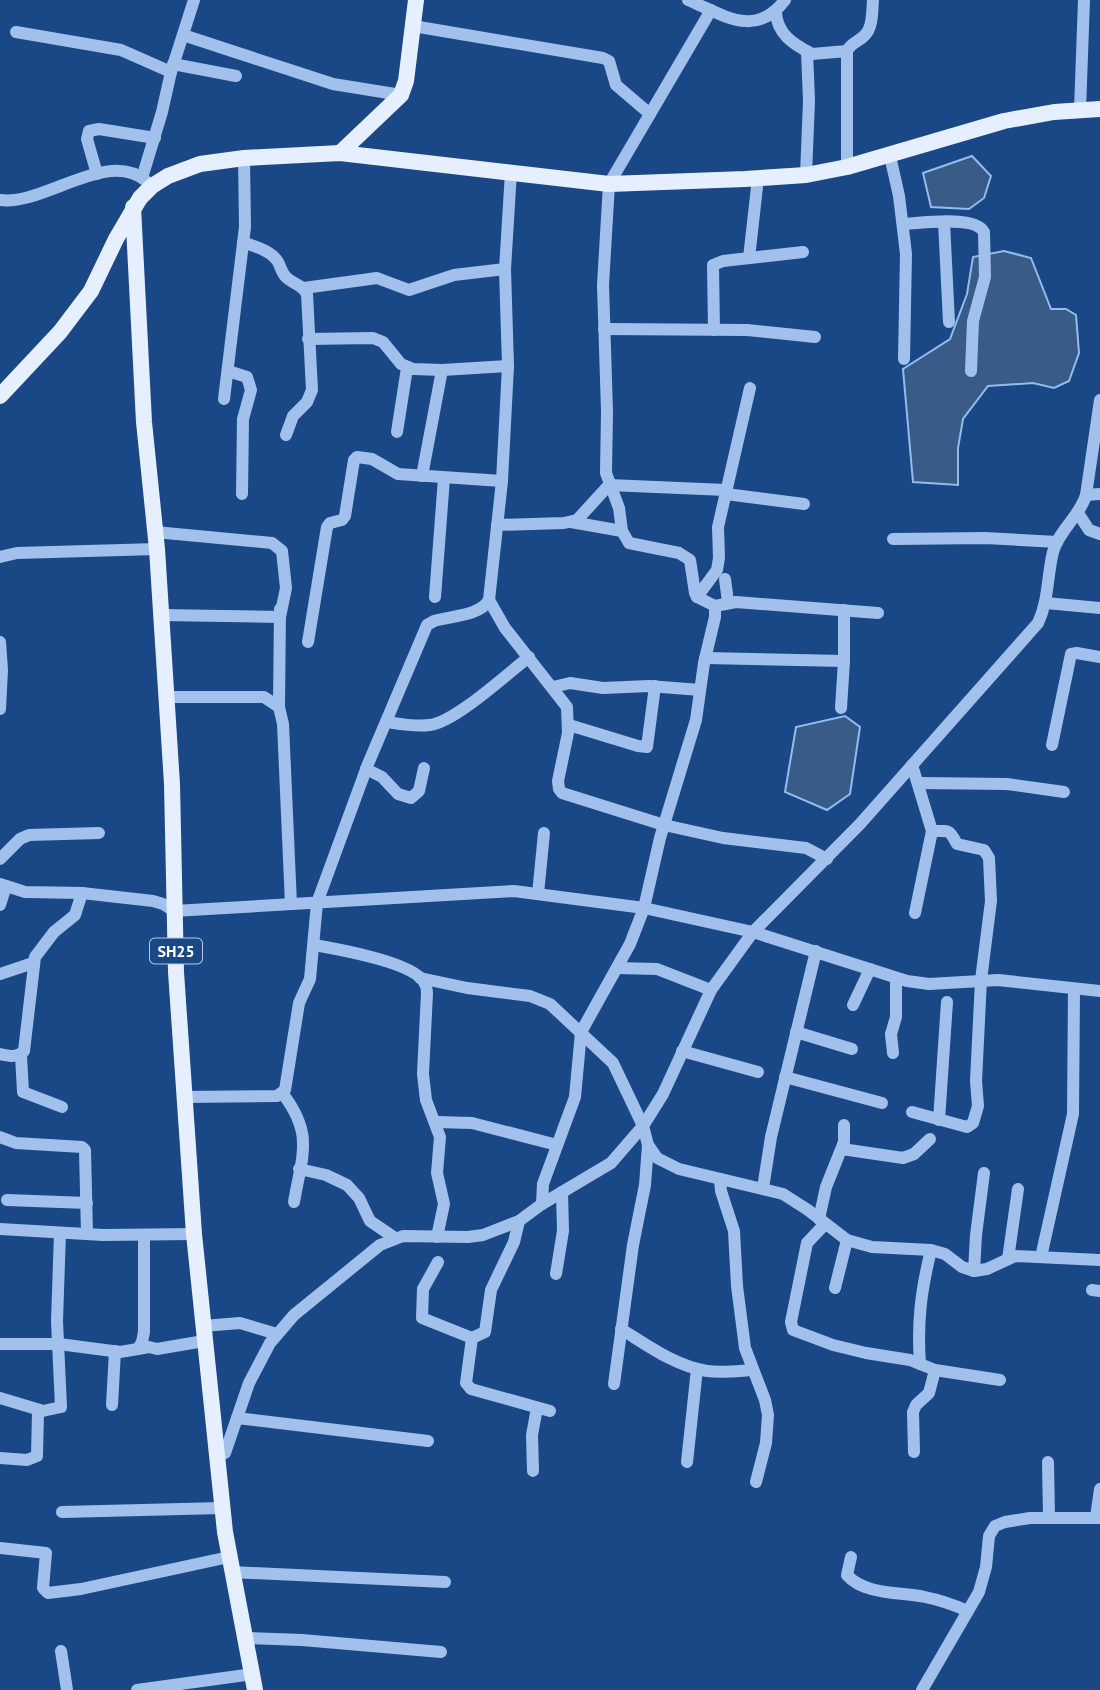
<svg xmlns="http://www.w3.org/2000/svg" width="1100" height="1690" font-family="'PT Sans',sans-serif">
	<rect width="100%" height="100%" fill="#1a4786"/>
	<!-- water -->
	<g fill="#395b88" stroke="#93bcee" stroke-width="2">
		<polygon points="972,156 991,176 984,198 969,209 931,207 923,173"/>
		<polygon points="1004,251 1031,258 1051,309 1066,309 1076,315 1079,353 1069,381 1054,388 1033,383 988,386 963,419 958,448 958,485 913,482 903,369 950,339 967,294 973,257"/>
		<polygon points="845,716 860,727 850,794 827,810 785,792 796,727"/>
	</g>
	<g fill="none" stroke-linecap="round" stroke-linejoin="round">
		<!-- minor -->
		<g stroke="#a1c1ec" stroke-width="12">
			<path d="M688 0C724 15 755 39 785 0"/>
			<path d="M776 12C777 34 793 44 812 54L847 51"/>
			<polyline points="413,26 603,58 609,61 616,85 650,114"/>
			<polyline points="16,32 121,50 171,72 162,112 142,178"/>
			<polyline points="183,35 333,84 401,95"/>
			<polyline points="173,64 236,76"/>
			<polyline points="171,72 194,0"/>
			<polyline points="1080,110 1084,0"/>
			<polyline points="890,156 899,196 906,254 904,359"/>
			<path d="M847 167V51C851 42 859 42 865 35 873 27 872 11 873 0"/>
			<polyline points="97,174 87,139 89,131 99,129 155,138"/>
			<polyline points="806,175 809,101 807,51"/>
			<path d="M0 200C44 206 107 148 146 181"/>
			<polyline points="944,222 949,322"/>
			<path d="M903 224C921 223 975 215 984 232L985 277 973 321 971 371"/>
			<path d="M243 242C255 247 271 250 278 262 281 267 281 272 286 277 293 284 303 285 307 294L312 390 307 402 293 416 286 435"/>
			<polyline points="749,258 758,178"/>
			<polyline points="304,288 377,278 409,290 454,275 505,269"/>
			<polyline points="604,329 747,330 815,337"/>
			<polyline points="714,330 713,265 723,261 803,252"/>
			<polyline points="308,339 373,338 383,342 401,364 413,369 442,370 508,366"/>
			<polyline points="228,371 247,377 251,390 243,419 242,494"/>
			<polyline points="224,399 245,227 244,158"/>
			<polyline points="397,432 407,368"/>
			<polyline points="422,476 442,370"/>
			<polyline points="726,494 804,504"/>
			<polyline points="1086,495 1100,494"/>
			<polyline points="1078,513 1089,530 1100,534"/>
			<polyline points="571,522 622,531"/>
			<polyline points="497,525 564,523 577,520 609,485 726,490"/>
			<polyline points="155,532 272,543 282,551 286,588 280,617 161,615"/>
			<polyline points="893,539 985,538 1057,542"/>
			<polyline points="0,557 17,553 157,549"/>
			<polyline points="725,579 728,602"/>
			<polyline points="435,597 444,478"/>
			<polyline points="697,597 717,570 719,558 718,527 750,388"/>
			<polyline points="489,600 505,628 567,707 568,733 558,781 559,789 562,793 664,825 723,838 806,848 827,859"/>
			<polyline points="1046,603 1100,608"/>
			<polyline points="715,606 736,602 878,613"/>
			<polyline points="0,642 2,670 0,709"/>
			<polyline points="308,642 327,527 330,523 342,520 345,516 354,460 357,457 372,459 398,474 502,481"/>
			<polyline points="705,658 844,661"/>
			<polyline points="553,687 570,683 603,688 649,686 700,690"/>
			<polyline points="166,697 264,697 279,707 283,724 291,904"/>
			<polyline points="279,707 280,609"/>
			<polyline points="841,708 844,661 844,610"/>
			<path d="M386 722C400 724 415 727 430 725 455 722 507 674 529 657"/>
			<polyline points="569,725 638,746 647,747 655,686"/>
			<polyline points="1052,745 1071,654 1077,653 1100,657"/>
			<polyline points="912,765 932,831 915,913"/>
			<polyline points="366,769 382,777 398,794 411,798 419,791 424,768"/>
			<polyline points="918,783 1007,784 1064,792"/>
			<polyline points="0,859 20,839 29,835 99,833"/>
			<polyline points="0,884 25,892 82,893 153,901 163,904 174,911 514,891 644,908 753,932 907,981 929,984 998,980 1100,991"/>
			<polyline points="538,894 544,833"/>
			<polyline points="0,905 6,886"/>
			<path d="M314 945C337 949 412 962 424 982 426 985 427 991 427 993L423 1074 426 1100 440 1137 437 1173 444 1204 437 1237"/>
			<polyline points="617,968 657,969 711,990"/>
			<polyline points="0,974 33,963"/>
			<polyline points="420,978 467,988 530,996 550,1004 613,1063 643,1126 648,1145 657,1158 679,1169 783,1194 808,1210 847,1240 872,1247 931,1250 945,1254 962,1267 974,1271 987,1269 1015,1256 1100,1260"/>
			<polyline points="853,1005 870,969"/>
			<polyline points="796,1032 852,1049"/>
			<polyline points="682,1051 758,1072"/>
			<polyline points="893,1053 891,1034 896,1017 896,978"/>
			<path d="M0 1054C9 1056 18 1058 24 1051L35 957 54 932 75 915 82 893"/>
			<polyline points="21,1055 23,1092 62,1107"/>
			<polyline points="785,1077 882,1103"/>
			<path d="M283 1094C314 1135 302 1155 294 1202"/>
			<path d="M185 1097 277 1096 285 1090 299 1003 310 979 317 903 368 764 427 625 434 621C450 616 480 616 489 600L502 481 508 366 505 269 511 172"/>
			<path d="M912 1112 967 1127 973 1123 978 1106 976 1081 981 980 991 901 989 858 984 850 957 844C949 829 950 831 932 831"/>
			<polyline points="939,1120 947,1002"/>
			<polyline points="436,1122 472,1123 557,1145"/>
			<polyline points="0,1137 16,1143 82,1147 85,1150 87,1234"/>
			<polyline points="842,1149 903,1158 914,1154 930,1139"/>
			<polyline points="299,1169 326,1175 347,1185 359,1198 370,1221 395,1238"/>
			<polyline points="720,1179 721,1191 734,1231 737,1286 745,1348 765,1400 768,1415 766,1443 756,1482"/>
			<polyline points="763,1188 771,1137 816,951"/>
			<polyline points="7,1200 87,1203"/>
			<polyline points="542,1204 543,1184 575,1097 581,1032 630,944 644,908 660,838 696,720 704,663 715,617 715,606 697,597 695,593 690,560 679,553 629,543 622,531 619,508 606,473 607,411 603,285 609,184 711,10"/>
			<polyline points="819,1219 826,1187 844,1142 844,1125"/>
			<polyline points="519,1221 514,1242 491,1290 485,1332 472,1338 466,1383 471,1389 550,1411"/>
			<polyline points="825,1224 807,1243 791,1322 793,1330 833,1345 866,1353 910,1360 935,1370 1000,1380"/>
			<polyline points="0,1229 103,1235 194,1234"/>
			<polyline points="1041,1257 1073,1114 1074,989"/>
			<polyline points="1008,1259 1018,1189"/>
			<polyline points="438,1262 423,1289 422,1318 472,1338"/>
			<polyline points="974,1271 976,1235 984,1173"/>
			<polyline points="556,1274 563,1231 562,1192"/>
			<polyline points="835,1288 847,1240"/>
			<polyline points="1092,1290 1100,1291"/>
			<polyline points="203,1326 240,1323 277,1334"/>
			<path d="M621 1329C647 1345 675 1366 707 1371 721 1373 737 1371 752 1370"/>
			<polyline points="0,1344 59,1344 120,1352 138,1349 142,1342 144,1332 144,1235"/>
			<polyline points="138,1349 149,1347 157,1349 204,1341"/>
			<path d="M920 1364C917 1322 921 1291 931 1250"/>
			<polyline points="614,1384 633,1245 645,1185 648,1145"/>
			<polyline points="0,1398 40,1410"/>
			<polyline points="112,1405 115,1351"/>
			<polyline points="237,1418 428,1441"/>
			<polyline points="914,1452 913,1412 916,1405 929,1393 935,1370"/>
			<path d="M216 1456 225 1453 249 1383 270 1343 294 1315 380 1245 403 1236 468 1237 483 1235 519 1221 542 1204 611 1163 643 1126 663 1094 711 990 753 932 860 824 1038 623C1049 599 1047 576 1053 552 1059 530 1080 516 1086 495L1100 400"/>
			<polyline points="0,1458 27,1460 37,1456 38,1412 61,1407 57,1321 60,1233"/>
			<polyline points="687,1462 697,1369"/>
			<polyline points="1048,1462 1049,1517"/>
			<polyline points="533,1471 532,1435 537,1408"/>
			<polyline points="62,1512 222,1508"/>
			<polyline points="1096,1517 1100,1489"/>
			<polyline points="0,1548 46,1553 43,1588 48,1593 81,1589 229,1557"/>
			<path d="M851 1557 847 1575C864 1595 901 1592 925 1597 940 1600 954 1605 968 1611"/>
			<polyline points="231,1572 445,1582"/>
			<polyline points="247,1638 302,1640 441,1652"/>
			<polyline points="61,1651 67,1690"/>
			<polyline points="137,1690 253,1674"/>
			<polyline points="922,1690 979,1592 986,1567 989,1536 995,1526 1005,1522 1030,1518 1100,1518"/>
		</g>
		<!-- major -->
		<g stroke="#e6efff" stroke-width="16">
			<polyline points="340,153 401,95 406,81 416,0"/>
			<polyline points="133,207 144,422 157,549 172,784 176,972 194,1234 225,1532 255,1690"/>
			<polyline points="0,396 60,332 91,291 116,239 140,198 152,186 168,176 200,164 244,158 340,153 609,184 745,179 806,175 847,167 1004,121 1054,112 1100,109"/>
		</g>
	</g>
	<g text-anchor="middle" stroke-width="5" stroke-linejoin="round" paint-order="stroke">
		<!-- shield labels -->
		<rect fill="#1a4786" stroke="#bac8db" stroke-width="2" x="150" y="938.5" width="52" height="25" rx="5"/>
		<g font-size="16" font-weight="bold" fill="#fff">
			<text x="176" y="957">SH25</text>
		</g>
	</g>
</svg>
